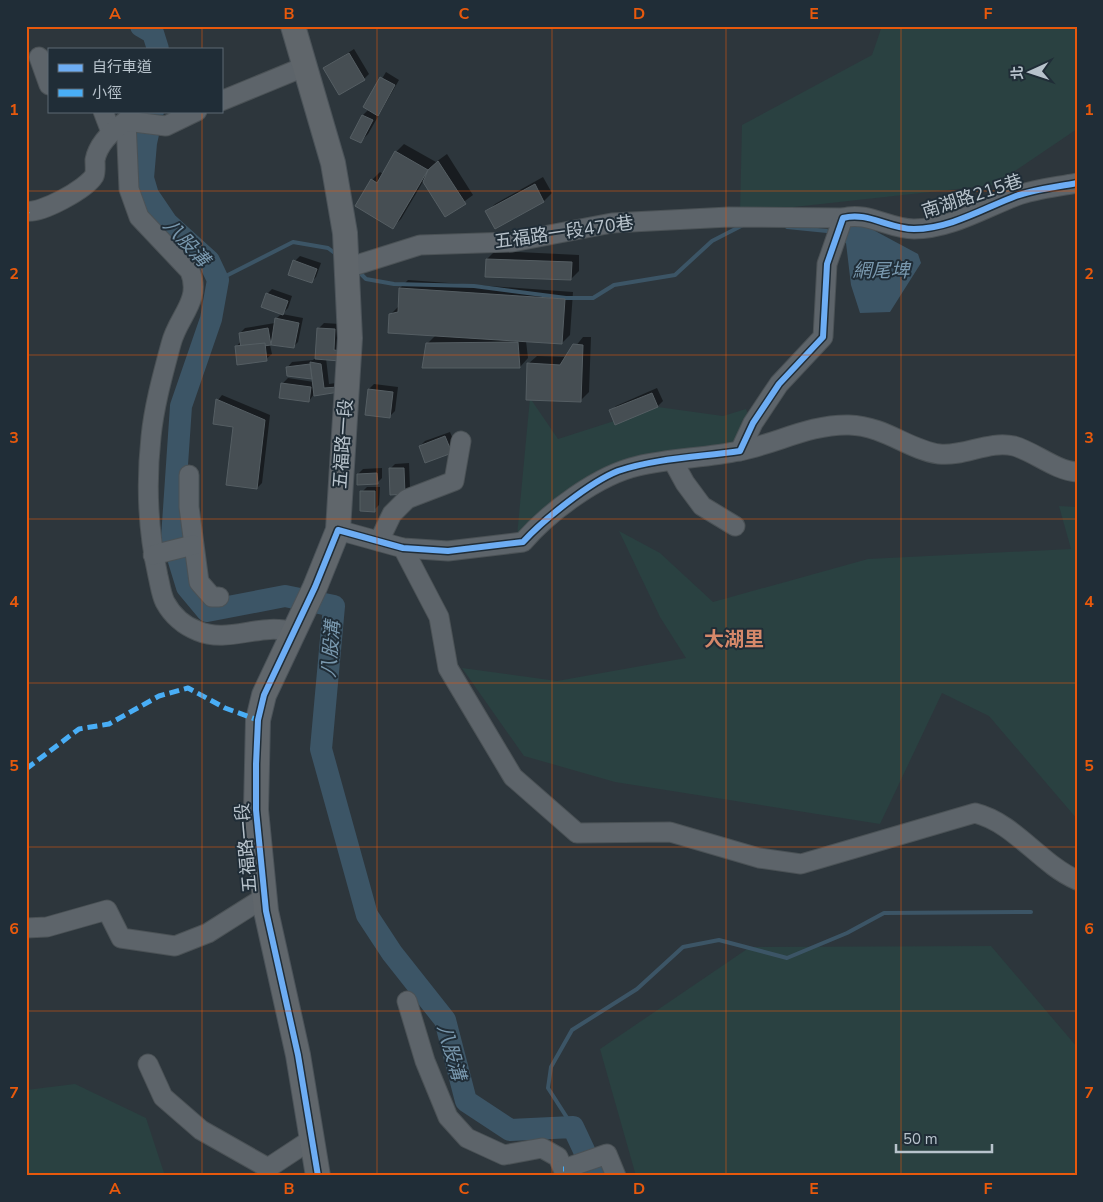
<svg xmlns="http://www.w3.org/2000/svg" width="1103" height="1202" font-family="'Nunito Sans','Noto Sans TC',sans-serif">
	<rect width="100%" height="100%" fill="#2d363c"/>
	<!-- green -->
	<g fill="#2a4141">
		<polygon points="882,26 1077,26 1077,129 994,185 740,213 742,125 872,55"/>
		<polygon points="530,398 558,439 658,407 723,416 746,409 749,418 738,443 605,469 517,536"/>
		<polygon points="1059,506 1077,507 1077,819 989,716 942,693 880,824 615,782 524,756 462,668 557,681 686,658 660,617 619,531 660,553 713,602 868,559 1071,549"/>
		<polygon points="991,946 1077,1047 1077,1176 636,1176 600,1049 750,947"/>
		<polygon points="75,1084 146,1118 165,1176 26,1176 26,1090"/>
	</g>
	<!-- water -->
	<polygon fill="#3c5566" points="848,222 864,225 918,254 921,263 890,312 860,313 851,285 846,243 836,239"/>
	<!-- shadow -->
	<g fill="#0007">
		<polygon points="354,49 369,74 364,79 325,68"/>
		<polygon points="386,72 399,80 368,134 360,142 352,137 363,115 369,109 365,107"/>
		<polygon points="404,144 436,162 447,154 473,195 446,215 424,180 401,219 393,227 372,180 380,172 383,174 396,152"/>
		<polygon points="543,177 552,193 544,201 496,228 487,212 495,204"/>
		<polygon points="495,251 579,255 579,271 571,279 487,259"/>
		<polygon points="300,256 321,263 316,277 311,282 295,261"/>
		<polygon points="408,280 573,292 570,335 562,343 526,341 528,358 520,367 428,343 436,335 390,315 398,307 400,288"/>
		<polygon points="272,289 292,296 288,308 282,314 303,318 298,342 293,347 270,345 272,354 266,359 236,347 241,341 240,333 245,328 275,323 276,319 282,313 267,294"/>
		<polygon points="324,323 340,324 345,346 326,358 329,384 343,382 343,386 314,394 309,401 283,383 288,378 314,382 313,378 288,375 287,368 292,362 313,360 317,356 319,328"/>
		<polygon points="583,337 591,337 589,392 581,400 528,364 537,356 567,357"/>
		<polygon points="374,384 398,387 395,411 390,416 369,389"/>
		<polygon points="657,388 663,401 658,406 611,411 616,406"/>
		<polygon points="222,395 270,415 262,483 257,488 235,426 218,400"/>
		<polygon points="450,432 456,447 451,452 420,446 425,441"/>
		<polygon points="409,463 410,488 405,493 390,469 395,464"/>
		<polygon points="382,468 382,478 377,483 358,474 363,469"/>
		<polygon points="367,487 380,487 379,505 374,510 362,492"/>
	</g>
	<g fill="none" stroke-linecap="round" stroke-linejoin="round">
		<!-- stream -->
		<g stroke="#3c5566" stroke-width="4">
			<polyline points="787,227 827,231"/>
			<polyline points="361,274 366,279 394,284 474,286 566,298 593,298 614,285 675,275 712,241 745,224"/>
			<polyline points="218,280 293,242 328,248 336,254"/>
			<polyline points="573,1127 548,1088 551,1067 572,1030 637,989 683,947 719,940 787,958 847,933 884,913 1031,912"/>
		</g>
		<!-- river -->
		<g stroke="#3c5566" stroke-width="22">
			<polyline points="141,26 153,33 158,49"/>
			<polyline points="153,111 146,143 143,178 148,195 167,223 209,261 218,280 211,319 181,406 172,538 187,587 207,611 285,596 334,606 321,749 367,915 392,953 445,1020 466,1101 510,1130 573,1127 596,1176"/>
		</g>
	</g>
	<!-- building -->
	<g fill="#464e53" stroke="#555e63">
		<polygon points="349,53 365,80 339,95 323,68"/>
		<polygon points="380,77 395,85 378,116 363,107"/>
		<polygon points="362,115 373,120 361,143 350,138"/>
		<polygon points="395,151 428,170 393,229 355,206 371,179 377,183"/>
		<polygon points="438,161 466,204 445,217 423,182 428,170"/>
		<polygon points="535,184 544,202 495,229 485,211"/>
		<polygon points="486,259 572,262 571,280 485,277"/>
		<polygon points="293,260 317,269 312,283 288,275"/>
		<polygon points="399,288 565,299 562,344 388,333 389,314 398,312"/>
		<polygon points="266,293 288,301 283,315 261,307"/>
		<polygon points="275,318 299,323 294,348 271,345"/>
		<polygon points="268,328 271,345 241,349 239,333"/>
		<polygon points="317,328 335,329 334,350 341,351 340,361 315,359"/>
		<polygon points="518,342 520,368 422,368 426,343"/>
		<polygon points="265,343 267,361 237,365 235,346"/>
		<polygon points="573,344 583,345 581,402 526,400 527,363 560,365"/>
		<polygon points="310,362 321,364 324,388 338,387 339,392 314,396"/>
		<polygon points="310,364 312,379 287,376 286,367"/>
		<polygon points="281,383 311,387 309,402 279,398"/>
		<polygon points="368,389 393,392 390,418 365,415"/>
		<polygon points="652,393 658,407 615,425 609,410"/>
		<polygon points="216,399 265,420 257,489 226,485 233,427 213,424"/>
		<polygon points="445,436 452,453 425,463 419,446"/>
		<polygon points="389,468 404,468 405,494 390,495"/>
		<polygon points="377,473 378,484 357,485 357,474"/>
		<polygon points="360,491 375,491 375,512 360,511"/>
	</g>
	<g fill="none" stroke-linecap="round" stroke-linejoin="round">
		<defs>
			<g id="minor">
				<polyline points="39,57 49,85"/>
				<polyline points="221,101 306,66"/>
				<polyline points="103,111 111,132"/>
				<path d="M126 121 129 189 139 217 190 271C202 301 178 316 171 344 163 374 154 406 151 437 146 483 148 531 158 576 160 584 161 594 165 602 172 615 184 626 198 631 228 644 262 622 292 632"/>
				<path d="M26 211C41 214 86 189 94 176 96 172 95 165 95 160 98 144 113 130 126 121L166 126 197 111"/>
				<polyline points="347,268 420,245 512,242 612,223 729,217 843,218"/>
				<path d="M740 451 753 423 779 384 823 337 827 264 843 218C867 211 889 229 914 229 950 229 984 208 1016 196 1035 189 1057 187 1077 183"/>
				<polyline points="673,461 685,483 702,506 735,526"/>
				<polyline points="189,475 189,507 199,582 212,597 219,597"/>
				<path d="M338 530 403 548 448 551 523 542C549 512 598 475 638 466 671 458 706 458 739 451 776 444 810 424 849 425 885 426 909 450 939 454 964 457 989 440 1014 446 1035 452 1054 470 1077 472"/>
				<polyline points="379,541 392,514 407,499 454,481 461,441"/>
				<path d="M403 548 439 617 448 668 513 777 577 833 670 832 759 858 801 864 975 813C1015 823 1040 864 1077 880"/>
				<polyline points="153,555 193,545"/>
				<polyline points="26,928 47,927 107,910 121,938 175,946 208,933 265,897"/>
				<polyline points="407,1001 425,1061 448,1117 467,1138 504,1155 542,1148 558,1157 566,1176"/>
				<polyline points="148,1064 163,1097 201,1130 268,1168 312,1139"/>
				<polyline points="564,1169 607,1154 616,1176"/>
			</g>
			<polyline id="major" points="293,26 333,163 345,233 350,338 338,530 315,587 264,695 258,720 256,810 266,911 298,1055 318,1176"/>
		</defs>
		<!-- minor casing -->
		<use href="#minor" stroke="#4b5256" stroke-width="21"/>
		<!-- major casing -->
		<use href="#major" stroke="#4b5359" stroke-width="26"/>
		<!-- minor -->
		<use href="#minor" stroke="#5d646a" stroke-width="19"/>
		<!-- major -->
		<use href="#major" stroke="#60666b" stroke-width="24"/>
		<!-- quiet -->
		<g stroke="#49aef6" stroke-width="5" stroke-dasharray="10 5" stroke-linecap="butt">
			<polyline points="26,213 28,211"/>
			<polyline points="26,769 79,729 109,724 159,696 188,688 225,708 258,720"/>
			<polyline points="563,1169 564,1169"/>
		</g>
		<defs>
			<path id="cycleway" d="M318 1176 298 1055 266 911 256 810V764L258 720 264 695 315 587 338 530 403 548 448 551 523 542C543 520 590 482 618 471 656 458 701 457 740 451L753 423 779 384 823 337 827 264 843 218C867 211 889 229 914 229 950 229 984 208 1016 196 1035 189 1057 187 1077 183"/>
		</defs>
		<!-- cycleway casing -->
		<use href="#cycleway" stroke="#202d37" stroke-width="9"/>
		<!-- cycleway -->
		<use href="#cycleway" stroke="#6dadf4" stroke-width="6"/>
	</g>
	<!-- grid -->
	<path fill="none" stroke="#e8590c" stroke-width="1" stroke-opacity="0.55" d="M202 26V49M377 26V1176M552 26V1176M726 26V1176M901 26V1176M202 111V1176M26 191H1077M26 355H1077M26 519H1077M26 683H1077M26 847H1077M26 1011H1077"/>
	<g text-anchor="middle" stroke-width="4" stroke-linejoin="round" paint-order="stroke">
		<!-- street labels -->
		<g font-size="18" fill="#b8c3cc" stroke="#202d37">
			<text transform="translate(972 196) rotate(-18)" y="6">南湖路215巷</text>
			<text transform="translate(564 232) rotate(-8)" y="6">五福路一段470巷</text>
			<text transform="translate(343 444) rotate(-86)" y="6">五福路一段</text>
			<text transform="translate(246 848) rotate(-95)" y="6">五福路一段</text>
		</g>
		<!-- water labels -->
		<g font-size="19" font-style="italic" fill="#7998ae" stroke="#202d37">
			<text transform="translate(187 242) rotate(47)" y="7">八股溝</text>
			<text x="881" y="277">網尾埤</text>
			<text transform="translate(330 649) rotate(-85)" y="7">八股溝</text>
			<text transform="translate(452 1052) rotate(74)" y="7">八股溝</text>
		</g>
		<!-- quarter labels -->
		<g font-size="20" font-weight="bold" fill="#d5886a" stroke="#202d37">
			<text x="734" y="646">大湖里</text>
		</g>
	</g>
	<!-- border -->
	<rect width="1103" height="1202" fill="none" stroke="#202d37" stroke-width="55"/>
	<!-- legend -->
	<rect x="48" y="48" width="175" height="65" fill="#202d37" stroke="#5d6973"/>
	<rect x="58" y="64" width="25" height="8" fill="#6dadf4" stroke="#5d6973"/>
	<text x="92" y="72" font-size="15" fill="#b8c3cc">自行車道</text>
	<rect x="58" y="89" width="25" height="8" fill="#49aef6" stroke="#5d6973"/>
	<text x="92" y="98" font-size="15" fill="#b8c3cc">小徑</text>
	<!-- north arrow -->
	<g transform="translate(1030 72) rotate(267)" stroke="#202d37" stroke-width="4" paint-order="stroke">
	<path d="M0-4L9 19L0 12L-9 19Z" fill="#b8c3cc"/>
	<text y="-8" font-size="14" font-weight="bold" text-anchor="middle" fill="#b8c3cc">北</text>
	</g>
	<!-- scale -->
	<path d="M896 1144v8h96v-8" fill="none" stroke="#b8c3cc" stroke-width="2.5"/>
	<text x="903" y="1144" font-size="15" fill="#b8c3cc" stroke="#202d37" stroke-width="4" paint-order="stroke">50 m</text>
	<rect x="28" y="28" width="1048" height="1146" fill="none" stroke="#e8590c" stroke-width="2"/>
	<g font-size="16" text-anchor="middle" font-weight="bold" fill="#e8590c">
		<text x="115" y="19">A</text>
		<text x="289" y="19">B</text>
		<text x="464" y="19">C</text>
		<text x="639" y="19">D</text>
		<text x="814" y="19">E</text>
		<text x="988" y="19">F</text>
		<text x="14" y="115">1</text>
		<text x="1089" y="115">1</text>
		<text x="14" y="279">2</text>
		<text x="1089" y="279">2</text>
		<text x="14" y="443">3</text>
		<text x="1089" y="443">3</text>
		<text x="14" y="607">4</text>
		<text x="1089" y="607">4</text>
		<text x="14" y="771">5</text>
		<text x="1089" y="771">5</text>
		<text x="14" y="934">6</text>
		<text x="1089" y="934">6</text>
		<text x="14" y="1098">7</text>
		<text x="1089" y="1098">7</text>
		<text x="115" y="1194">A</text>
		<text x="289" y="1194">B</text>
		<text x="464" y="1194">C</text>
		<text x="639" y="1194">D</text>
		<text x="814" y="1194">E</text>
		<text x="988" y="1194">F</text>
	</g>
</svg>
